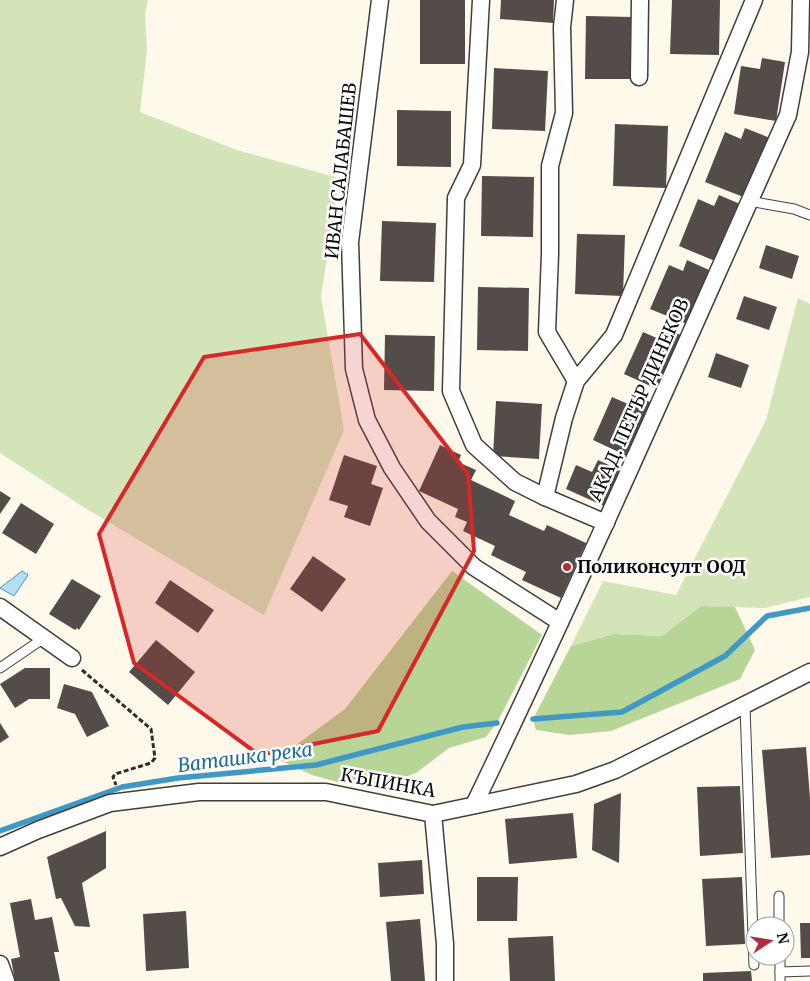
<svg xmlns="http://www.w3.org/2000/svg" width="810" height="981" font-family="Merriweather,serif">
	<rect width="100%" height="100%" fill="#fef9eb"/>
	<!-- green -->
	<g fill="#d3e5b8">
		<polygon points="0,0 148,0 145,15 147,50 140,112 237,150 339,178 321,297 344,430 264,615 85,508 0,453"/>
		<polygon points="798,298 810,304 810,597 765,608 701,606 662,636 614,634 571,646 603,581 676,595 766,420"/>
	</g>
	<!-- forest -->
	<g fill="#b8d598">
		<polygon points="452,571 542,635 497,723 486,737 449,748 416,773 380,786 341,783 312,775 277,759 345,709"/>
		<polygon points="701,606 735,607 755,650 740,679 611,731 570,735 536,730 533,719 571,646 614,634 662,636"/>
	</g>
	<!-- water -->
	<polygon fill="#b4dff2" stroke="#3f99c4" points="22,571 28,575 14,596 0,588"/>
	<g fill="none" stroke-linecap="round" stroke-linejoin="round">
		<!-- stream -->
		<g stroke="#3f99c4" stroke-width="5.5">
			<polyline points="533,719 622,712 725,656 767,616 810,608"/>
			<polyline points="0,831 122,787 178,778 316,765 463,727 497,723"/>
		</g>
	</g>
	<!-- building -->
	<g fill="#534c49">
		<rect x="420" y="0" width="45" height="64"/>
		<polygon points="501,0 554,0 553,23 500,19"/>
		<polygon points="672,0 720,0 719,55 670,54"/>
		<polygon points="586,16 632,17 631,79 585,79"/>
		<polygon points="762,58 785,62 776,121 734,114 741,66 760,69"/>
		<polygon points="494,68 548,71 545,131 492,129"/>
		<polygon points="397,110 451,111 451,167 397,166"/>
		<polygon points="615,124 668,126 666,188 613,186"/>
		<polygon points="745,128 770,138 746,198 705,182 725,132 741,139"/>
		<polygon points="482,176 534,177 533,237 481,236"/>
		<polygon points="719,195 740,204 715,261 679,246 698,199 714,206"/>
		<polygon points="382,221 436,223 434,282 380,281"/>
		<polygon points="577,234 625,235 623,296 575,294"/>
		<polygon points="766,245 799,256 792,279 759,268"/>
		<polygon points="687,260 709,270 687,324 650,309 669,265 683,271"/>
		<polygon points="478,287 529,288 528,351 477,350"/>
		<polygon points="744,296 777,307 769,330 736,319"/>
		<polygon points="664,328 681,335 657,389 624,374 643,332 659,339"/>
		<polygon points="385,335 435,336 434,391 384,390"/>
		<polygon points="716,353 749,365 741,388 708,377"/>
		<polygon points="632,394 652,403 627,456 593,440 612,397 628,404"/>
		<polygon points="496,401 542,404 539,459 493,456"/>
		<polygon points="440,445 461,455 458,462 476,470 471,480 515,501 509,515 544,531 547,525 586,543 561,598 522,580 526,572 491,555 495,546 463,531 467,522 455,517 458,509 419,491"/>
		<polygon points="344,455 377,466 371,484 383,488 370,526 344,517 348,506 329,500"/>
		<polygon points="598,460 620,470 604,506 566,489 576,465 592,472"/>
		<polygon points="0,491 11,498 0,514"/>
		<polygon points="21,503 54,524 36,554 2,533"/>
		<polygon points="313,556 346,579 322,612 290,589"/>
		<polygon points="72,579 101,596 79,630 77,628 75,630 49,614"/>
		<polygon points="170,580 214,610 198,633 155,603"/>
		<polygon points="156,640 195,672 168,705 129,672"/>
		<polygon points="25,668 50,668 50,699 29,699 15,708 0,684"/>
		<polygon points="64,684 92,692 109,726 87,737 75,714 57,708"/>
		<polygon points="0,723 9,737 0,743"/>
		<polygon points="806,747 810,798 810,855 771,858 762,750"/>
		<polygon points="740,786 743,853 700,856 697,787"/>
		<polygon points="621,793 619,863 592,850 594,804"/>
		<polygon points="573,813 577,858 509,864 505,819"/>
		<polygon points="106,831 106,868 82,883 90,927 75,926 61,898 56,899 47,857"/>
		<polygon points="422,860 424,894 380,897 378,863"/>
		<polygon points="477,877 518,877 517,921 477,921"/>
		<polygon points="742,877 745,944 706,946 702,879"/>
		<polygon points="31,899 35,920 52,917 59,952 54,952 60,981 15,981 11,959 20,957 10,903"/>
		<polygon points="186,911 189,968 146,971 143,914"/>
		<polygon points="420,919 425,981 391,981 386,922"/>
		<polygon points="800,923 810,923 810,958 801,958"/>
		<polygon points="553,936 555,981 510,981 508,938"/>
		<polygon points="751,971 752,981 703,981 703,973"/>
	</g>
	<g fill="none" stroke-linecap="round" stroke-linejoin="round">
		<defs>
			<g id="service">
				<polyline points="749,201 794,209 810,215"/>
				<polyline points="0,668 44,638"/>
				<polyline points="745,706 754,965"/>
				<polyline points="779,896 779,926"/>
				<polyline points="780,956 780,981"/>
				<polyline points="780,972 810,971"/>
			</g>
			<g id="minor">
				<polyline points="380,0 350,242 354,369 367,420 392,468 428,521 474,567 560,622"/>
				<polyline points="481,0 472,165 456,198 451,391 474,445 515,482 545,497 606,523"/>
				<polyline points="565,0 562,27 564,113 550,166 550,254 547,332 576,381"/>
				<polyline points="639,77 640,0"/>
				<polyline points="545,497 564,418 576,381 614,335 754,0"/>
				<polyline points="0,607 72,658"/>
				<path d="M474 805C584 577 685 345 788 115L800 52 801 0"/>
				<polyline points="433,814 445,944 445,981"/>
				<polyline points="0,847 38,830 110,803 199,792 326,792 433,814 576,784 615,770 810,672"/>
				<polyline points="0,964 6,981"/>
			</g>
		</defs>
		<!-- service casing -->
		<use href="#service" stroke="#3f3f3f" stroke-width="11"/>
		<!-- minor casing -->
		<use href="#minor" stroke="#3f3f3f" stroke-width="19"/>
		<!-- path -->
		<polyline stroke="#2e2e2e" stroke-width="3" stroke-dasharray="5 2.5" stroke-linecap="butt" points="82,670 151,729 155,758 151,763 115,774 113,777 116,785"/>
		<!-- service -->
		<use href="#service" stroke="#fff" stroke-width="9"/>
		<!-- minor -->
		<use href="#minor" stroke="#fff" stroke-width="16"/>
	</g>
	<!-- marked area -->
	<path fill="#d62828" fill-opacity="0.2" stroke="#d62828" stroke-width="4" stroke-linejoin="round" d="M360 334 468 474 474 551 378 731 259 755 134 663 99 534 204 357Z"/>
	<!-- markers -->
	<circle fill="#b22d3e" stroke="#fff" stroke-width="2" cx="567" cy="567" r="5"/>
	<g text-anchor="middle" stroke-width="5" stroke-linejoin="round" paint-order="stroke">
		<!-- street labels -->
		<g font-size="18" fill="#0c0c0c" stroke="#fff">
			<text transform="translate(341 171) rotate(-84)" y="6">ИВАН САЛАБАШЕВ</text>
			<text transform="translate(639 400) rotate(-66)" y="6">АКАД. ПЕТЪР ДИНЕКОВ</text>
			<text transform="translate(388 783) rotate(10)" y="6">КЪПИНКА</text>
		</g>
		<!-- poi labels -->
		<g font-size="18" font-weight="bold" fill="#0c0c0c" stroke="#fff" text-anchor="start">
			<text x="577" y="573">Поликонсулт ООД</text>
		</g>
		<!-- water labels -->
		<g font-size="19" font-style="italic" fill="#1e6994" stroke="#fff">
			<text transform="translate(245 757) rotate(-7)" y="7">Ваташка река</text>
		</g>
	</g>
	<!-- north arrow -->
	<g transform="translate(770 941) rotate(78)"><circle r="24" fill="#ffffff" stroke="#9e9e9e"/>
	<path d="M0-4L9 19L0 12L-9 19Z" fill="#b22d3e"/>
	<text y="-8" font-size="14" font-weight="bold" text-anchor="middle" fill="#0c0c0c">N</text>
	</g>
</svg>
